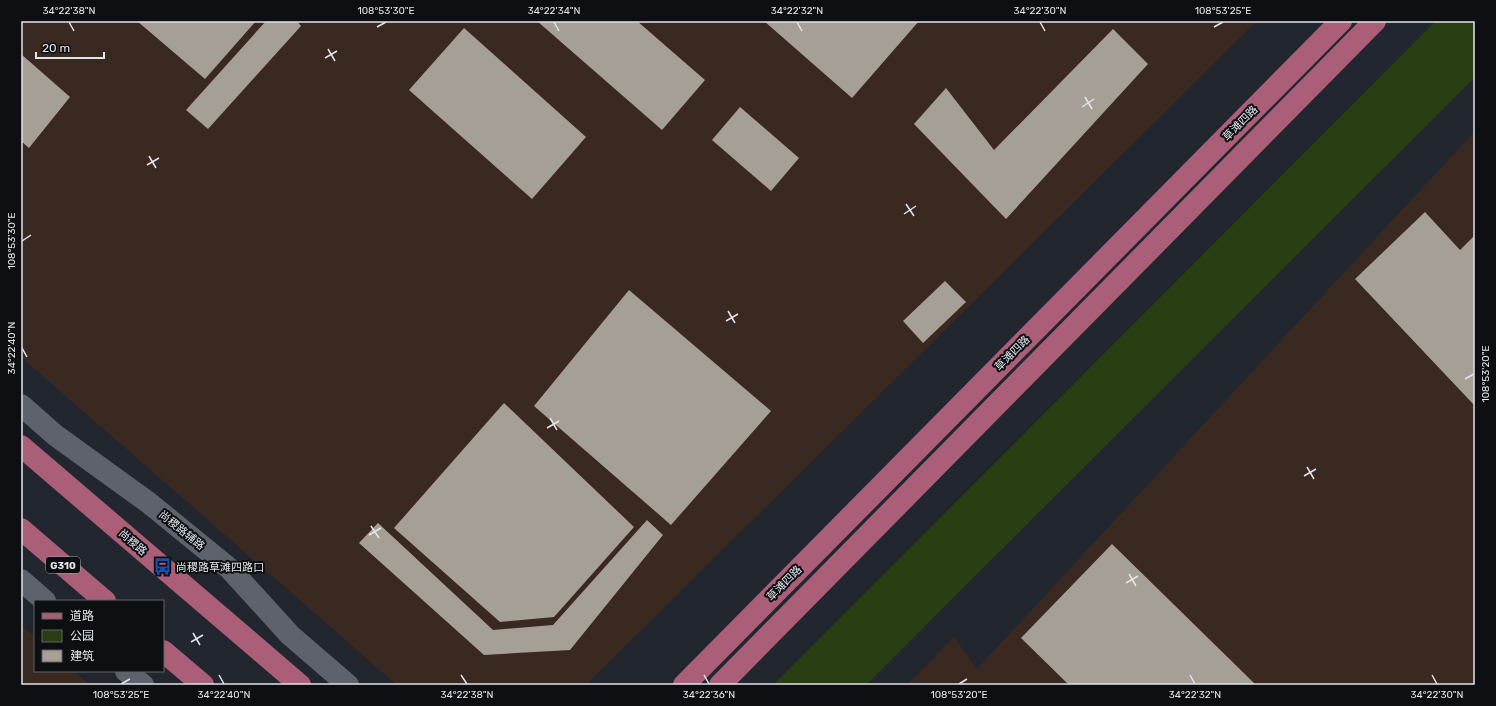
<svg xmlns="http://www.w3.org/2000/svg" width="1496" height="706" font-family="Rubik,'Noto Sans SC',sans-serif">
	<rect width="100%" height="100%" fill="#22262f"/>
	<!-- industrial -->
	<g fill="#3a2920">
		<polygon points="21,21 1257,21 586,685 397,685 21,357"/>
		<polygon points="1475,131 1475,685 907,685 954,637 977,669"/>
		<polygon points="21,625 35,637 35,671 74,671 90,685 21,685"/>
	</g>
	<!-- green -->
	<polygon fill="#2a3e14" points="1436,21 1475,21 1475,77 866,685 773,685"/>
	<!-- building -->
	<g fill="#a69f95">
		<polygon points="137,21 256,21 205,79"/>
		<polygon points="266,21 297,21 301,26 208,129 186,110"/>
		<polygon points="537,21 637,21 705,80 662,130"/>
		<polygon points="764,21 919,21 852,98"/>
		<polygon points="464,28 586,137 532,199 409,90"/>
		<polygon points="1113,29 1148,64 1006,219 914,124 946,88 994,150"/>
		<polygon points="21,54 70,97 29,148 21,141"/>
		<polygon points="740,107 799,158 771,191 712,140"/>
		<polygon points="1425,212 1460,250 1475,235 1475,406 1355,279"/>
		<polygon points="945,281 966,302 923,343 903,321"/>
		<polygon points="629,290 771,411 671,525 534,406"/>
		<polygon points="504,403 634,527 554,617 500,622 394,528"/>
		<polygon points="647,520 663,535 570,650 484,655 359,543 378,523 493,630 553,625"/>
		<polygon points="1112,544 1256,685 1069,685 1021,638"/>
	</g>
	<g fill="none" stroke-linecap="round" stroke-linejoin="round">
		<!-- minor -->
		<g stroke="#5e626c" stroke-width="22">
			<polyline points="21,405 55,435 149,503 230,569 290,635 348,685"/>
			<polyline points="21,580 45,601"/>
			<polyline points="126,671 143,685"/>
		</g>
		<!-- major -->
		<g stroke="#ab5e78" stroke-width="22">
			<polyline points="21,446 300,685"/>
			<polyline points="21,529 105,601"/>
			<polyline points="163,651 203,685"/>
			<polyline points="684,685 1341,21"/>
			<polyline points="720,685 1375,21"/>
		</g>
	</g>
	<!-- ticks -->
	<path fill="none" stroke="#e2e5ea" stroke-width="1.5" d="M69 22 74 31M554 22 559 31M797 22 802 31M1040 22 1045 31M377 27 386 22M1214 27 1223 22M328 49 335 61M325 58 337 51M1085 97 1092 109M1082 107 1094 99M149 156 156 168M147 165 159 158M906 204 914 216M904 214 916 206M22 241 31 235M728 311 735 323M726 321 738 314M22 348 27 357M1465 379 1474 374M550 418 557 430M547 428 559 421M1307 467 1314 479M1304 476 1316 469M371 526 379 538M369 535 381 528M1129 574 1136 586M1126 583 1138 576M193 633 200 645M191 642 203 635M219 675 224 684M461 675 467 684M704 675 709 684M1190 675 1195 684M1432 675 1437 684M121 684 130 679M959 684 967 679"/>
	<!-- icons -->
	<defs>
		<symbol id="bus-bare" viewBox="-9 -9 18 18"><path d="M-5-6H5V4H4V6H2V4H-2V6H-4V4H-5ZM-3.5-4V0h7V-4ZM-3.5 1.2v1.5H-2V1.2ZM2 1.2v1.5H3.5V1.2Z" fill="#1a4fb4" stroke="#0d0f13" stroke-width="2.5" paint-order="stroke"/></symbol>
	</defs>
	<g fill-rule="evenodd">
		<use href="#bus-bare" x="150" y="554" width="25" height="25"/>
	</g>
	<g text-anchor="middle" stroke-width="4" stroke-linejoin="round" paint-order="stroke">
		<!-- shield labels -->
		<rect fill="#0d0f13" stroke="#a2a5aa" stroke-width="1" x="46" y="557" width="34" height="16" rx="3"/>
		<g font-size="10" font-weight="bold" fill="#e2e5ea">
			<text x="63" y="569">G310</text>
		</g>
		<!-- street labels -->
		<g font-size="11" fill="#e2e5ea" stroke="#0d0f13">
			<text transform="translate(1240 123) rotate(-45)" y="4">草滩四路</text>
			<text transform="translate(1012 353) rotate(-45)" y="4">草滩四路</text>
			<text transform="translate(182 530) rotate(39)" y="4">尚稷路辅路</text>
			<text transform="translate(133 542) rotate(41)" y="4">尚稷路</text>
			<text transform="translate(784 583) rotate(-45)" y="4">草滩四路</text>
		</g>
		<!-- poi labels -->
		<g font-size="11" fill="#e2e5ea" stroke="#0d0f13" text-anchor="start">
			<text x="176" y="571">尚稷路草滩四路口</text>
		</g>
	</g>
	<!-- border -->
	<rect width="1496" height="706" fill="none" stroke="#0d0f13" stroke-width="44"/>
	<!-- legend -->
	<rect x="34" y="600" width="130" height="72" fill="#0d0f13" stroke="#626569"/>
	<rect x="42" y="613" width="20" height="6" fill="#ab5e78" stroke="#626569"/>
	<text x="70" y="620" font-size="12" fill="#e2e5ea">道路</text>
	<rect x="42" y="630" width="20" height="12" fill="#2a3e14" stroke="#626569"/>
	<text x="70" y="640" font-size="12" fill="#e2e5ea">公园</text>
	<rect x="42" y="650" width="20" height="12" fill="#a69f95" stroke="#626569"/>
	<text x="70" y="660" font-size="12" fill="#e2e5ea">建筑</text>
	<!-- scale -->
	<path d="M36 52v6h68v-6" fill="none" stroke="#e2e5ea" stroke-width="2"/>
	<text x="42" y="52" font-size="12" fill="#e2e5ea" stroke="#0d0f13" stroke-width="3" paint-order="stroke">20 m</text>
	<rect x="22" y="22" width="1452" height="662" fill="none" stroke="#e2e5ea" stroke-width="1.5"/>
	<g font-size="10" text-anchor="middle" fill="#e2e5ea">
		<text x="69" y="14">34°22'38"N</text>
		<text x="386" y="14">108°53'30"E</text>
		<text x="554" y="14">34°22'34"N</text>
		<text x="797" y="14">34°22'32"N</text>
		<text x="1040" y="14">34°22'30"N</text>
		<text x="1223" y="14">108°53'25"E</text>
		<text transform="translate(11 241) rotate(-90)" y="4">108°53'30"E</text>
		<text transform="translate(11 348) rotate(-90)" y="4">34°22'40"N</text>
		<text transform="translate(1485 374) rotate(-90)" y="4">108°53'20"E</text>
		<text x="121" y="698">108°53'25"E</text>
		<text x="224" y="698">34°22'40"N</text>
		<text x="467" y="698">34°22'38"N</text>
		<text x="709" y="698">34°22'36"N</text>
		<text x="959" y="698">108°53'20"E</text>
		<text x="1195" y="698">34°22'32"N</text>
		<text x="1437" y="698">34°22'30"N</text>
	</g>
</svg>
